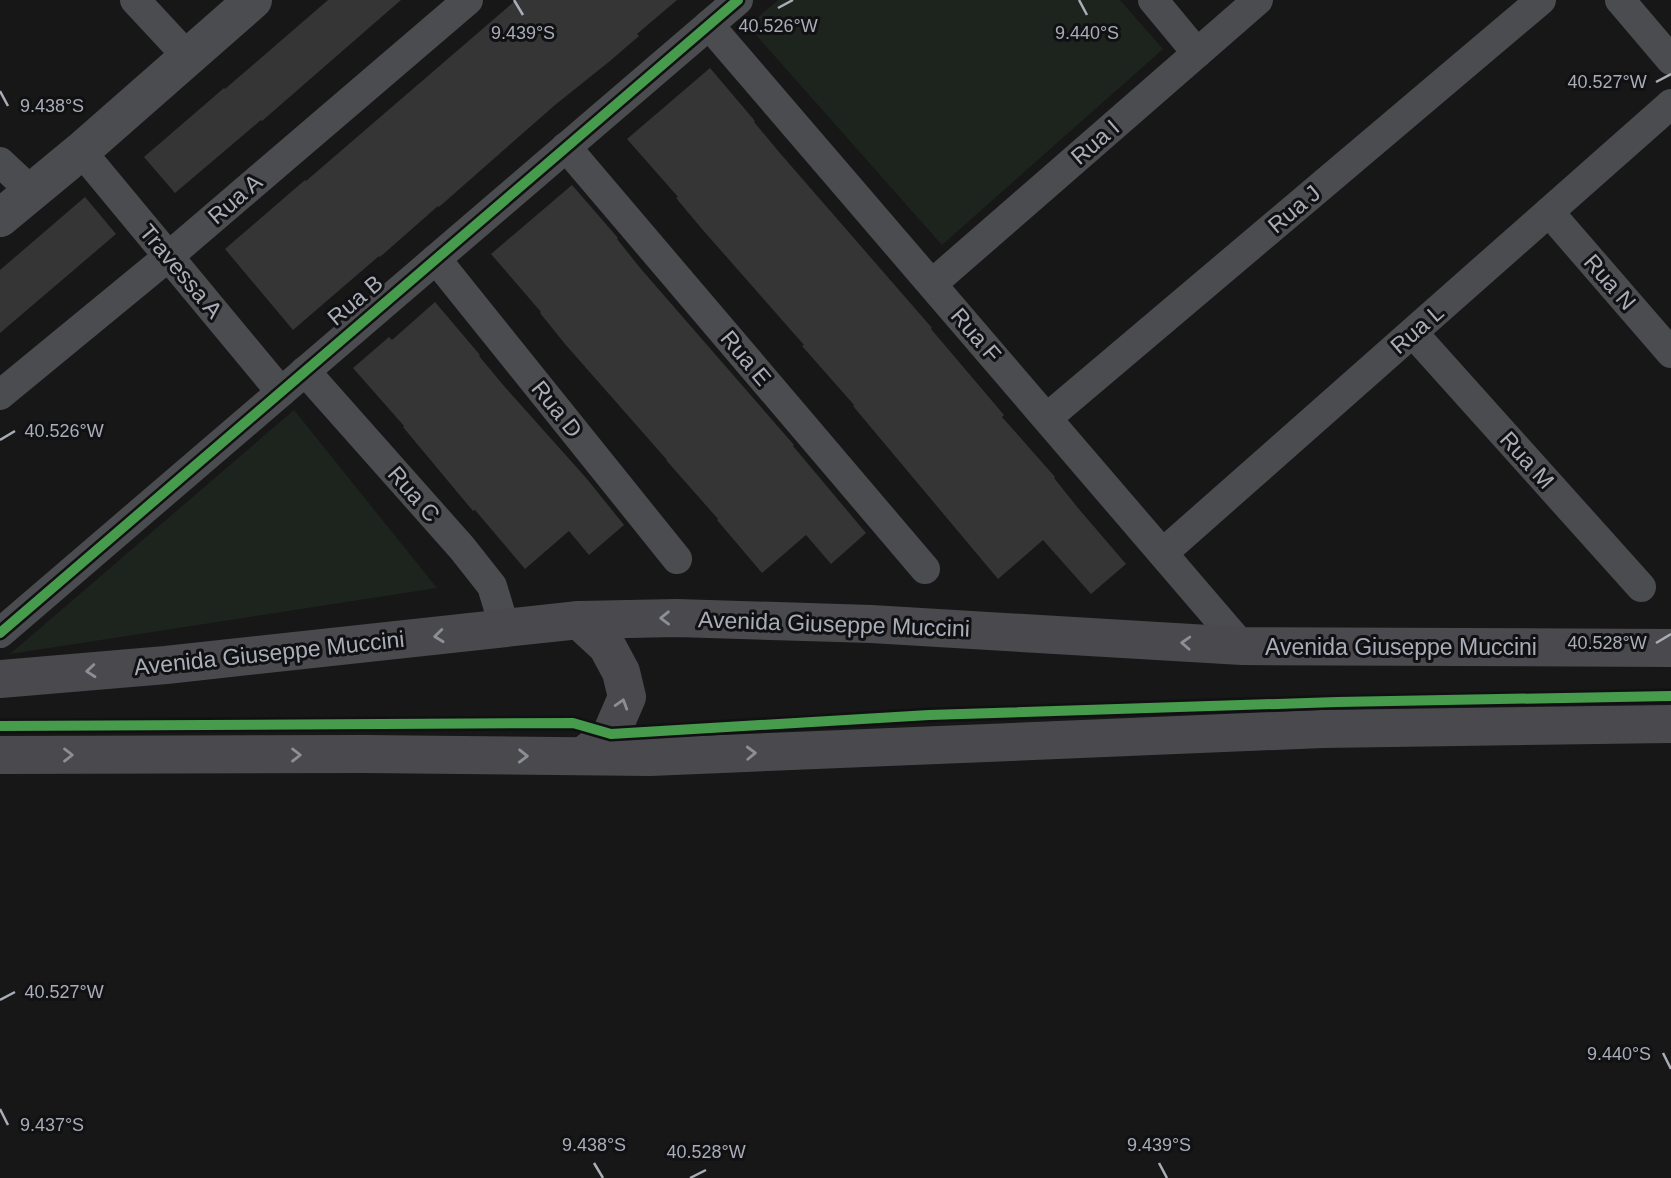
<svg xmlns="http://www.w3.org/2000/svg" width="1671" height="1178" font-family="Arial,sans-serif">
	<rect width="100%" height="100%" fill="#171717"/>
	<!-- green -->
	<g fill="#1d241e">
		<polygon points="778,0 1120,0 1163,49 942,245 748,26"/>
		<polygon points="294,410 437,588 10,654"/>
	</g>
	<!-- building -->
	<g fill="#353536">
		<polygon points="328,0 401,0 262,121 261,120 175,193 144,157 224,88 225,89"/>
		<polygon points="516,0 677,0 637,34 639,36 610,61 555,105 439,207 438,206 380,257 379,256 293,330 225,249 305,180 306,181"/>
		<polygon points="710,68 755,121 754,122 779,152 932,328 931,329 1004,415 1002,417 1055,477 1054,478 1078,508 1126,564 1091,594 1043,540 998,579 853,406 854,405 802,346 804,345 702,229 676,198 678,197 627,139"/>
		<polygon points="572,185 618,238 617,239 641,269 794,445 793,446 866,533 831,564 806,535 762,573 717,520 718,519 666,460 667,460 565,344 540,313 541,312 491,254"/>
		<polygon points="85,197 116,234 0,333 0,270"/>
		<polygon points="435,302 480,355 479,356 504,386 587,479 624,525 589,555 569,531 525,569 475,510 473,511 403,427 404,426 353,368 389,337 392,340"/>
	</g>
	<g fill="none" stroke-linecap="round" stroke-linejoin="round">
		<!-- minor -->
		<g stroke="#4b4c50" stroke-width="30">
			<polyline points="135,0 188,57"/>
			<polyline points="1153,0 1197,53"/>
			<polyline points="1620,0 1671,60"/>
			<polyline points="709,25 1242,646"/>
			<polyline points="566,147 925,569"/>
			<polyline points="81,151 281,392"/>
			<polyline points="0,162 32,192"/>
			<polyline points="1549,212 1671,353"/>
			<polyline points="436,259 677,559"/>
			<polyline points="932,284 1258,0"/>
			<polyline points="1413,333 1641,587"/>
			<polyline points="305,371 462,548 492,586 505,629"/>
			<polyline points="0,395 169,256 468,0"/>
			<polyline points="1047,418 1541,0"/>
			<polyline points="1163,553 1671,104"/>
			<polyline points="0,633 738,0"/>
		</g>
		<!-- tertiary -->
		<polyline stroke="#4b4c50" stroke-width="38" points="0,218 81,151 253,0"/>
		<!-- secondary -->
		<g stroke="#4a4a4e" stroke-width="38">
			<polyline points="579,620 607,646 621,672 627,697 611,734 583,756"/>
			<polyline points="0,679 166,665 579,620 677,618 871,624 1242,646 1671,648"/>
			<polyline points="0,755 365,754 650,757 1322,729 1671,724"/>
		</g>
		<defs>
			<g id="cycleway">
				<polyline points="0,633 738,0"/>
				<polyline points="0,726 573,723 611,734 929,715 1337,702 1671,696"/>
			</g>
		</defs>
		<!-- cycleway casing -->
		<use href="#cycleway" stroke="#111113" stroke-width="15"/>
		<!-- cycleway -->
		<use href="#cycleway" stroke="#469c4c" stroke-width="10"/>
	</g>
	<!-- one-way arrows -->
	<defs><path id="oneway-chevron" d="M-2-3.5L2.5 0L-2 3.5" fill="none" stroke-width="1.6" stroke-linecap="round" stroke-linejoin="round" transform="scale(1.75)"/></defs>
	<g stroke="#8c8f98">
		<use href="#oneway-chevron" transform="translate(665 618) rotate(179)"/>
		<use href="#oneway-chevron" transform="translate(439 636) rotate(174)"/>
		<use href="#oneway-chevron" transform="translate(1186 643) rotate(-177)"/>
		<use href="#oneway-chevron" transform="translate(91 671) rotate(175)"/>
		<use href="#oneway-chevron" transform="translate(622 704) rotate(-73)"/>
		<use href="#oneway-chevron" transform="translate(751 753) rotate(-2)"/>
		<use href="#oneway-chevron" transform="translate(68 755)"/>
		<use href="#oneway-chevron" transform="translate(296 755)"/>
		<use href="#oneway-chevron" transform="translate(523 756) rotate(1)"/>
	</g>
	<!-- ticks -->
	<path fill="none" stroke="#a8adb8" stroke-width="2.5" d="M514 0 523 15M1079 0 1087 15M778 8 793 0M1656 82 1671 74M0 91 8 106M0 440 15 431M1656 643 1671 634M0 1000 15 992M1663 1053 1671 1069M0 1109 8 1125M594 1163 603 1178M1159 1163 1167 1178M690 1178 706 1170"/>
	<g text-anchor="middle" stroke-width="6" stroke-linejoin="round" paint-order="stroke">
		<!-- street labels -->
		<g font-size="23" fill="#a8adb8" stroke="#111113">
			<text transform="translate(1095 142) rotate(-41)" y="8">Rua I</text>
			<text transform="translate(235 199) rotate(-41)" y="8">Rua A</text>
			<text transform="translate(1294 209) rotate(-40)" y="8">Rua J</text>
			<text transform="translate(181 271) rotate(50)" y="8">Travessa A</text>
			<text transform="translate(1610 282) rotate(49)" y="8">Rua N</text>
			<text transform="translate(355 300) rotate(-40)" y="8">Rua B</text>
			<text transform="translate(1417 329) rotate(-41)" y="8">Rua L</text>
			<text transform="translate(976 335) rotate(49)" y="8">Rua F</text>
			<text transform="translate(746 358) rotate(50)" y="8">Rua E</text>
			<text transform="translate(557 409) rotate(51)" y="8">Rua D</text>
			<text transform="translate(1527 460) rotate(48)" y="8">Rua M</text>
			<text transform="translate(414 494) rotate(49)" y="8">Rua C</text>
			<text transform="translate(834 624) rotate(2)" y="8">Avenida Giuseppe Muccini</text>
			<text x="1401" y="655">Avenida Giuseppe Muccini</text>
			<text transform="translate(269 653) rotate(-6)" y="8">Avenida Giuseppe Muccini</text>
		</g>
	</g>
	<g font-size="18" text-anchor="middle" fill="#a8adb8" stroke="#111113" stroke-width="6" stroke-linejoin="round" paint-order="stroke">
		<text x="778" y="32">40.526°W</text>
		<text x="523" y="39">9.439°S</text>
		<text x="1087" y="39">9.440°S</text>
		<text x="1607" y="88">40.527°W</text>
		<text x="52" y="112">9.438°S</text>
		<text x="64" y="437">40.526°W</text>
		<text x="1607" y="649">40.528°W</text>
		<text x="64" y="998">40.527°W</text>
		<text x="1619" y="1060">9.440°S</text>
		<text x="52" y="1131">9.437°S</text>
		<text x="594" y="1151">9.438°S</text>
		<text x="1159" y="1151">9.439°S</text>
		<text x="706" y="1158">40.528°W</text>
	</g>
</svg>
